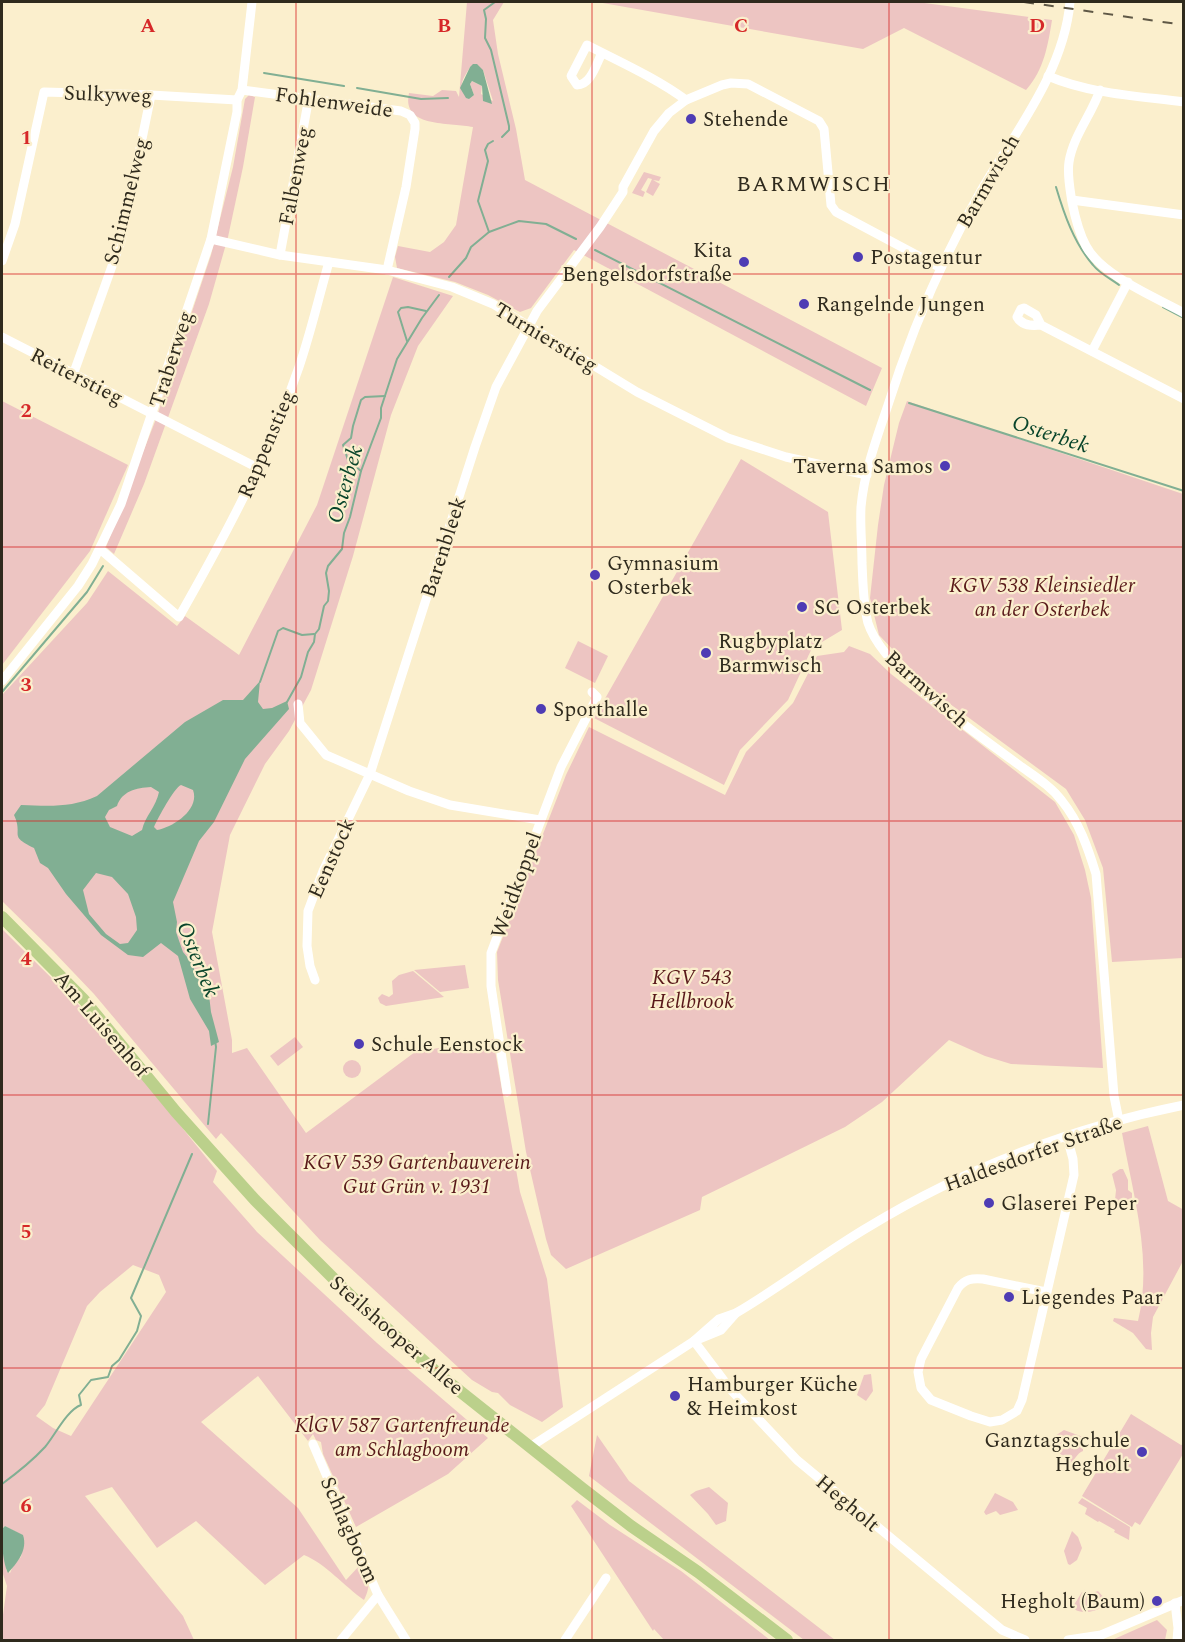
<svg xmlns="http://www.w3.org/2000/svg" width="1185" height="1642" font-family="Spectral,serif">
	<rect width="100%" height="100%" fill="#fbefcd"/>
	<!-- green -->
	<g fill="#edc5c2" fill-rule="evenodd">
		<path d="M467 2H504L493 20 498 54 516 129 525 180 882 368 866 406 574 250 531 308 520 312 488 295 455 282 397 268 395 257 398 246 430 252 444 242 456 225 473 127C450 122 401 128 409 93L433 96 442 90 456 91 459 97ZM470 67 483 70 493 101 481 94 482 86 472 81 470 84 474 95 464 93C458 84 465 76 470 67Z"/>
		<path d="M597 2H917L1052 20C1048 45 1044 70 1026 90L904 28 863 49Z"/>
		<polygon points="249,95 255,97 243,167 228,237 209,304 144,484 114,554 106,547 156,419 211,255 233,167 245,99"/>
		<polygon points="644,172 661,177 659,181 653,180 660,184 653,196 646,192 652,179 648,178 641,190 645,192 643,197 632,193"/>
		<polygon points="393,277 453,296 418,346 391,415 353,556 311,690 289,731 265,764 230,835 212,932 232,1040 232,1053 247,1048 306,1133 415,1052 493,1039 520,1192 547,1279 563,1407 542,1422 510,1405 498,1393 492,1392 472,1380 320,1240 221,1133 216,1139 94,994 53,951 2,901 2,695 87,603 108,571 177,626 185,616 239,655 317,505"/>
		<polygon points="2,401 128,465 90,551 2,665"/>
		<polygon points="907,401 1183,494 1183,958 1112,962 1103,868 1085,820 1066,789 931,690 879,635 870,598 878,525 884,485 899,423"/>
		<polygon points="741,459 828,512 842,630 812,648 788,700 740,750 724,785 594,718"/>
		<polygon points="578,641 608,656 595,683 565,668"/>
		<polygon points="849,646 870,654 891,674 1055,802 1074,835 1085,870 1091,898 1103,1068 1011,1064 985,1056 949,1040 882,1102 845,1127 702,1197 700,1210 566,1269 551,1255 546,1239 526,1152 498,980 497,952 566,775 589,727 725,795 746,752 793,703 817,656 844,652"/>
		<path d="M2 929 101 1027 217 1171 213 1182 257 1232 377 1343 488 1438 448 1474 356 1527 323 1454 321 1442 316 1440 313 1434 308 1441 258 1376 201 1422 298 1508 346 1580 361 1564C368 1580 372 1583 364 1600 344 1586 326 1564 304 1555L265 1585 196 1521 157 1548 112 1487 85 1496 183 1616 194 1640H2V1622L7 1586 2 1571V1544L6 1560V1570L10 1573 15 1562 21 1557C25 1535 24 1536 5 1526L2 1529ZM133 1265 159 1275 166 1292 71 1436 53 1428 36 1416 45 1405 87 1306 100 1292Z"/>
		<polygon points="465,965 469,988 440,992 414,970"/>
		<polygon points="413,971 444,997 386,1006 380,1003 378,998 382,994 389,997 393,994 392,981 399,975"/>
		<polygon points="295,1037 303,1047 278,1066 270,1056"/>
		<circle cx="352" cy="1069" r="9"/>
		<path d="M1148 1126 1168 1201 1184 1210 1183 1261 1153 1317 1151 1333 1152 1350 1146 1349 1133 1333 1113 1321 1114 1318 1138 1321C1153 1259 1133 1195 1122 1133Z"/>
		<polygon points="1120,1169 1123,1169 1128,1180 1128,1190 1132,1193 1132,1202 1130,1206 1115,1200 1116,1190 1112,1174"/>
		<polygon points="871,1374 873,1391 866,1401 857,1395 864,1375"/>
		<polygon points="1131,1414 1181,1445 1184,1444 1183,1454 1140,1525 1135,1522 1132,1527 1082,1496"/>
		<path d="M1064 1430 1083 1437V1451C1077 1453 1075 1460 1070 1463L1051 1445 1052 1438Z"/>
		<polygon points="597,1435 629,1481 835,1640 804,1640 589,1476"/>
		<polygon points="709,1487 728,1503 726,1521 716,1525 708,1514 690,1495 696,1491"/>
		<polygon points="995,1493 1013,1502 1018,1510 1000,1515 996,1511 986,1515 984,1512"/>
		<polygon points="1082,1498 1130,1527 1129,1540 1114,1532 1115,1530 1099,1521 1098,1522 1085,1514 1087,1508 1078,1503"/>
		<polygon points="577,1500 610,1525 681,1571 770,1640 664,1640 654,1629 653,1631 571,1506"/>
		<polygon points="1072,1531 1078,1537 1082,1548 1077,1560 1070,1565 1068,1564 1064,1551"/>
		<path d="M1098 1591 1105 1599 1102 1607C1093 1613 1080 1614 1072 1608L1082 1592 1089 1594Z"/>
		<polygon points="1157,1620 1167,1630 1165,1640 1112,1640"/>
	</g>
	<!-- water -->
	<g fill="#81af93" fill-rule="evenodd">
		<polygon points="473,64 477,64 483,70 492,104 483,101 482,86 472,81 470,84 474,95 469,99 466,98 460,88 470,67"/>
		<path d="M260 681 258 702 263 709 272 708 287 701 289 709 245 759 214 822 199 841 173 902 177 922 176 932 183 952 192 963 197 977 209 995 211 1012 219 1042 211 1046 209 1031 190 999 178 956 161 943 143 957 128 955 101 935 66 894 48 868 40 863 34 848C7 835 24 836 14 815L21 805C49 806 71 808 97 796L185 722 223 700H243ZM181 785 193 790C200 809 174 827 157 830L154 827C158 818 174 788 181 785ZM151 787 159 792C156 807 145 816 142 830L132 836 110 827 105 817 109 810 117 806C122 791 136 788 151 787ZM96 873 112 877 128 894 136 917 137 930 128 943 120 944 106 934 89 914 83 890Z"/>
		<path d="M5 1526 23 1535C28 1550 17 1563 8 1573 3 1564 1 1540 2 1529Z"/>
	</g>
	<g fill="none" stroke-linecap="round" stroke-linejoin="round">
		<!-- stream -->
		<g stroke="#81af93" stroke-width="2">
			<polyline points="495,2 484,10 486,19 485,38 491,50 509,126 509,130 502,137"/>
			<polyline points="264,73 344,86"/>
			<polyline points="357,88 421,99 448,98"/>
			<path d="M1056 187C1064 214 1074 243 1093 265 1099 273 1111 279 1119 285"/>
			<polyline points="489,232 478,201 488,161 485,150 488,144 493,141"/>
			<polyline points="595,250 870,390"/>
			<polyline points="449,277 466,258 471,247 489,232 519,221 546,224 576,239"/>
			<polyline points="1163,307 1184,318"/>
			<polyline points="407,341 398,312 401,308 408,307 426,311"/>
			<polyline points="909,403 1184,491"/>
			<polyline points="361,471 348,460 343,445 351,438 353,426 361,400 365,397 385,396"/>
			<polyline points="260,682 278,631 283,628 302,635 314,634"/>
			<polyline points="2,692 87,592 103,566"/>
			<polyline points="287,702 301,677 308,652 314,642 315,634 319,629 324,606 328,601 329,591 326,573 328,566 342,549 344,533 350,517 361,471 381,418 381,408 397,359 422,318 439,295"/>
			<polyline points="208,1124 216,1047 215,1040"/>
			<path d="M2 1484C17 1473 32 1461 45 1447 55 1435 67 1410 81 1405L79 1395 91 1380 108 1377 112 1366 119 1360 137 1331 141 1316 131 1298 192 1154"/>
		</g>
		<!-- minor -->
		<g stroke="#fff" stroke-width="9">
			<path d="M1070 2C1064 71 1016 131 982 189 942 258 911 332 887 408 876 440 864 473 861 507 860 525 862 544 862 563 863 583 863 604 868 623 883 671 978 734 1019 765 1034 776 1051 786 1062 801 1079 822 1088 848 1096 874L1114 1096 1119 1121"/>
			<path d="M602 53C596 64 591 85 577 85L571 76 587 45C620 62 656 78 686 100"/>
			<path d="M1048 76C1090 94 1139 96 1184 102"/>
			<polyline points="242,90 401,111 410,115 415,123 415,129 406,187 387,270"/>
			<path d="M1100 90C1092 114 1073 136 1069 162 1067 175 1070 189 1072 202 1075 217 1079 233 1086 246 1101 275 1155 297 1184 313"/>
			<polyline points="1072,200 1184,215"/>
			<polyline points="211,239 280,255 387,270 452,287 493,304 637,392 728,438 786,457 867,475"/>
			<polyline points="280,255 309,97"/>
			<polyline points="2,261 15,224 44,92 151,95 237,100"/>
			<path d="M1041 325C1032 326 1022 326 1017 317L1021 309 1024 308 1036 315 1041 325 1184 399"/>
			<polyline points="2,337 258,468"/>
			<polyline points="1092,351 1128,282"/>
			<polyline points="73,375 121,241 151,95"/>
			<path d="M100 549 179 617C225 536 269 454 299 367 311 332 319 296 329 262"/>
			<polyline points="2,681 78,586 92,564 121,504 211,239 237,112 237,100 242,90 252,2"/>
			<polyline points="298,704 300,723 326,755 409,791 450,805 540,820"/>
			<polyline points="315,980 310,966 307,946 308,911 323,871 370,774 475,447 496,387 537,311 600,227 623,192 623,187 654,131 669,113 686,100 722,85 731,83 748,84 819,121 824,129 831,205 836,212 941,268"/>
			<polyline points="507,1092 491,986 491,953 561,767 597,697 592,692"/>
			<path d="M1046 1292 983 1279C972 1278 965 1279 958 1288L921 1359 918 1372 921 1388 931 1400 971 1416 990 1422 1002 1420 1017 1411 1022 1400 1074 1175 1073 1159 1067 1137"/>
			<path d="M694 1341 719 1319 736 1313C782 1286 824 1253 870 1226 965 1168 1074 1127 1184 1105"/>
			<polyline points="694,1341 731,1390 797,1460 1002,1630 1025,1640"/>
			<polyline points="313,1444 378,1595 406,1640"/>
			<polyline points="530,1447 694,1341 721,1330 736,1313"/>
			<polyline points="1175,1603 1178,1628 1177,1640"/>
			<polyline points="341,1640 378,1595"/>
			<polyline points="565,1640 606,1578"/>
			<polyline points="1068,1640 1101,1635 1184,1600"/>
		</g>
		<!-- major -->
		<polyline stroke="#bbd08b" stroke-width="12" points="2,917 84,1000 176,1112 255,1200 358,1303 442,1377 583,1489 631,1526 698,1572 787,1640"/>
		<!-- rail -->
		<polyline stroke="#5f5846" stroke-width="2" stroke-dasharray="10 10" stroke-linecap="butt" points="1024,2 1184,25"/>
	</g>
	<!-- grid -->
	<path fill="none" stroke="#d62828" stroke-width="1.5" stroke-opacity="0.55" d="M296 2V1640M592 2V1640M889 2V1640M2 274H1184M2 547H1184M2 821H1184M2 1095H1184M2 1368H1184"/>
	<!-- markers -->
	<g fill="#4e3cb4" stroke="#fbefcd" stroke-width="2">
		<circle cx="691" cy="119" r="6"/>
		<circle cx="858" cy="257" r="6"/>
		<circle cx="744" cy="262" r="6"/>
		<circle cx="804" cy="304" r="6"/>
		<circle cx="945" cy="466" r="6"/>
		<circle cx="595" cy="575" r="6"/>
		<circle cx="802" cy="607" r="6"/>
		<circle cx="706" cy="653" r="6"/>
		<circle cx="541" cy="709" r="6"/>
		<circle cx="359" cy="1044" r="6"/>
		<circle cx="989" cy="1203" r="6"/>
		<circle cx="1009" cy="1297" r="6"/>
		<circle cx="675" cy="1396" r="6"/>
		<circle cx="1142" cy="1452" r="6"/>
		<circle cx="1157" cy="1601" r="6"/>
	</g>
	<g text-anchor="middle" stroke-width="4.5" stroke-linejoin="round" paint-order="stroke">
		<!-- street labels -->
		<g font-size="21" fill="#2f2a1d" stroke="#fbefcd">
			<text transform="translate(108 94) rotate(2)" y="7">Sulkyweg</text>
			<text transform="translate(334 102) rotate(8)" y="7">Fohlenweide</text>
			<text transform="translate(295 176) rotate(-79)" y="7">Falbenweg</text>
			<text transform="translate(988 181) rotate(-60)" y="7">Barmwisch</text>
			<text transform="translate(126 201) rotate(-76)" y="7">Schimmelweg</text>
			<text transform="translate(546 337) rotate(31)" y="7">Turnierstieg</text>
			<text transform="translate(171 359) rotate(-72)" y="7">Traberweg</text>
			<text transform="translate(77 376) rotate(27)" y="7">Reiterstieg</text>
			<text transform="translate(266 444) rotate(-67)" y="7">Rappenstieg</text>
			<text transform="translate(443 547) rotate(-72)" y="7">Barenbleek</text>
			<text transform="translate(927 689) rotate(42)" y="7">Barmwisch</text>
			<text transform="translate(331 858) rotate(-66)" y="7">Eenstock</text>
			<text transform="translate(516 885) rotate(-70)" y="7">Weidkoppel</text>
			<text transform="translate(102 1024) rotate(49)" y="7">Am Luisenhof</text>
			<text transform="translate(1033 1153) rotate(-20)" y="7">Haldesdorfer Straße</text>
			<text transform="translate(397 1335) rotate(41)" y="7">Steilshooper Allee</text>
			<text transform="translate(848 1503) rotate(40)" y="7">Hegholt</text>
			<text transform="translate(350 1530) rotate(66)" y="7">Schlagboom</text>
		</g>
		<!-- poi labels -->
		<g font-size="21" fill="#2f2a1d" stroke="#fbefcd" text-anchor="start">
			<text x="703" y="126">Stehende</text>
			<text x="732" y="257" text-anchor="end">Kita<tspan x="732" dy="24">Bengelsdorfstraße</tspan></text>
			<text x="870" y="264">Postagentur</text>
			<text x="816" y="311">Rangelnde Jungen</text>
			<text x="933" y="473" text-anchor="end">Taverna Samos</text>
			<text x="607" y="570">Gymnasium<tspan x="607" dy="24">Osterbek</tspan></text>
			<text x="814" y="614">SC Osterbek</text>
			<text x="718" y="648">Rugbyplatz<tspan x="718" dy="24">Barmwisch</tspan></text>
			<text x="553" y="716">Sporthalle</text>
			<text x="371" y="1051">Schule Eenstock</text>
			<text x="1001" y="1210">Glaserei Peper</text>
			<text x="1021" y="1304">Liegendes Paar</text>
			<text x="687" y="1391">Hamburger Küche<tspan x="687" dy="24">&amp; Heimkost</tspan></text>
			<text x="1130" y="1447" text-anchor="end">Ganztagsschule<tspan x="1130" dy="24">Hegholt</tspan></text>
			<text x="1145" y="1608" text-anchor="end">Hegholt (Baum)</text>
		</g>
		<!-- park labels -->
		<g font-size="21" font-style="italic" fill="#59191a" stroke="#fbefcd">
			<text x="1042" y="592">KGV 538 Kleinsiedler<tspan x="1042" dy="24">an der Osterbek</tspan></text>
			<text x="692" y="984">KGV 543<tspan x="692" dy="24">Hellbrook</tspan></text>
			<text x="417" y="1169">KGV 539 Gartenbauverein<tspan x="417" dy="24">Gut Grün v. 1931</tspan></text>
			<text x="402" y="1432">KlGV 587 Gartenfreunde<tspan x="402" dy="24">am Schlagboom</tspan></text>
		</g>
		<!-- neighbourhood labels -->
		<g font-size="22" letter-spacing="1.5" fill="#2f2a1d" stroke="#fbefcd">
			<text x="814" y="191">BARMWISCH</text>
		</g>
		<!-- water labels -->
		<g font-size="22" font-style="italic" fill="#09452b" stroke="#fbefcd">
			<text transform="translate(1051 433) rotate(18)" y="8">Osterbek</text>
			<text transform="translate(344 484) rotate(-74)" y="8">Osterbek</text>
			<text transform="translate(199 959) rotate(68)" y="8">Osterbek</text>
		</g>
	</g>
	<g font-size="20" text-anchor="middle" font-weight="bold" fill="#d62828" stroke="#fbefcd" stroke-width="4.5" stroke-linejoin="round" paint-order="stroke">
		<text x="148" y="32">A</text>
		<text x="444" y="32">B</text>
		<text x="741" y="32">C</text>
		<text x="1037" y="32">D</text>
		<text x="26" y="144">1</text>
		<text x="26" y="417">2</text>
		<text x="26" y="691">3</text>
		<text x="26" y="965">4</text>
		<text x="26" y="1238">5</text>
		<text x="26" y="1512">6</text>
	</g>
	<!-- border -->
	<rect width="1185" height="1642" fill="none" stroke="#2f2a1d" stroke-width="6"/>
</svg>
